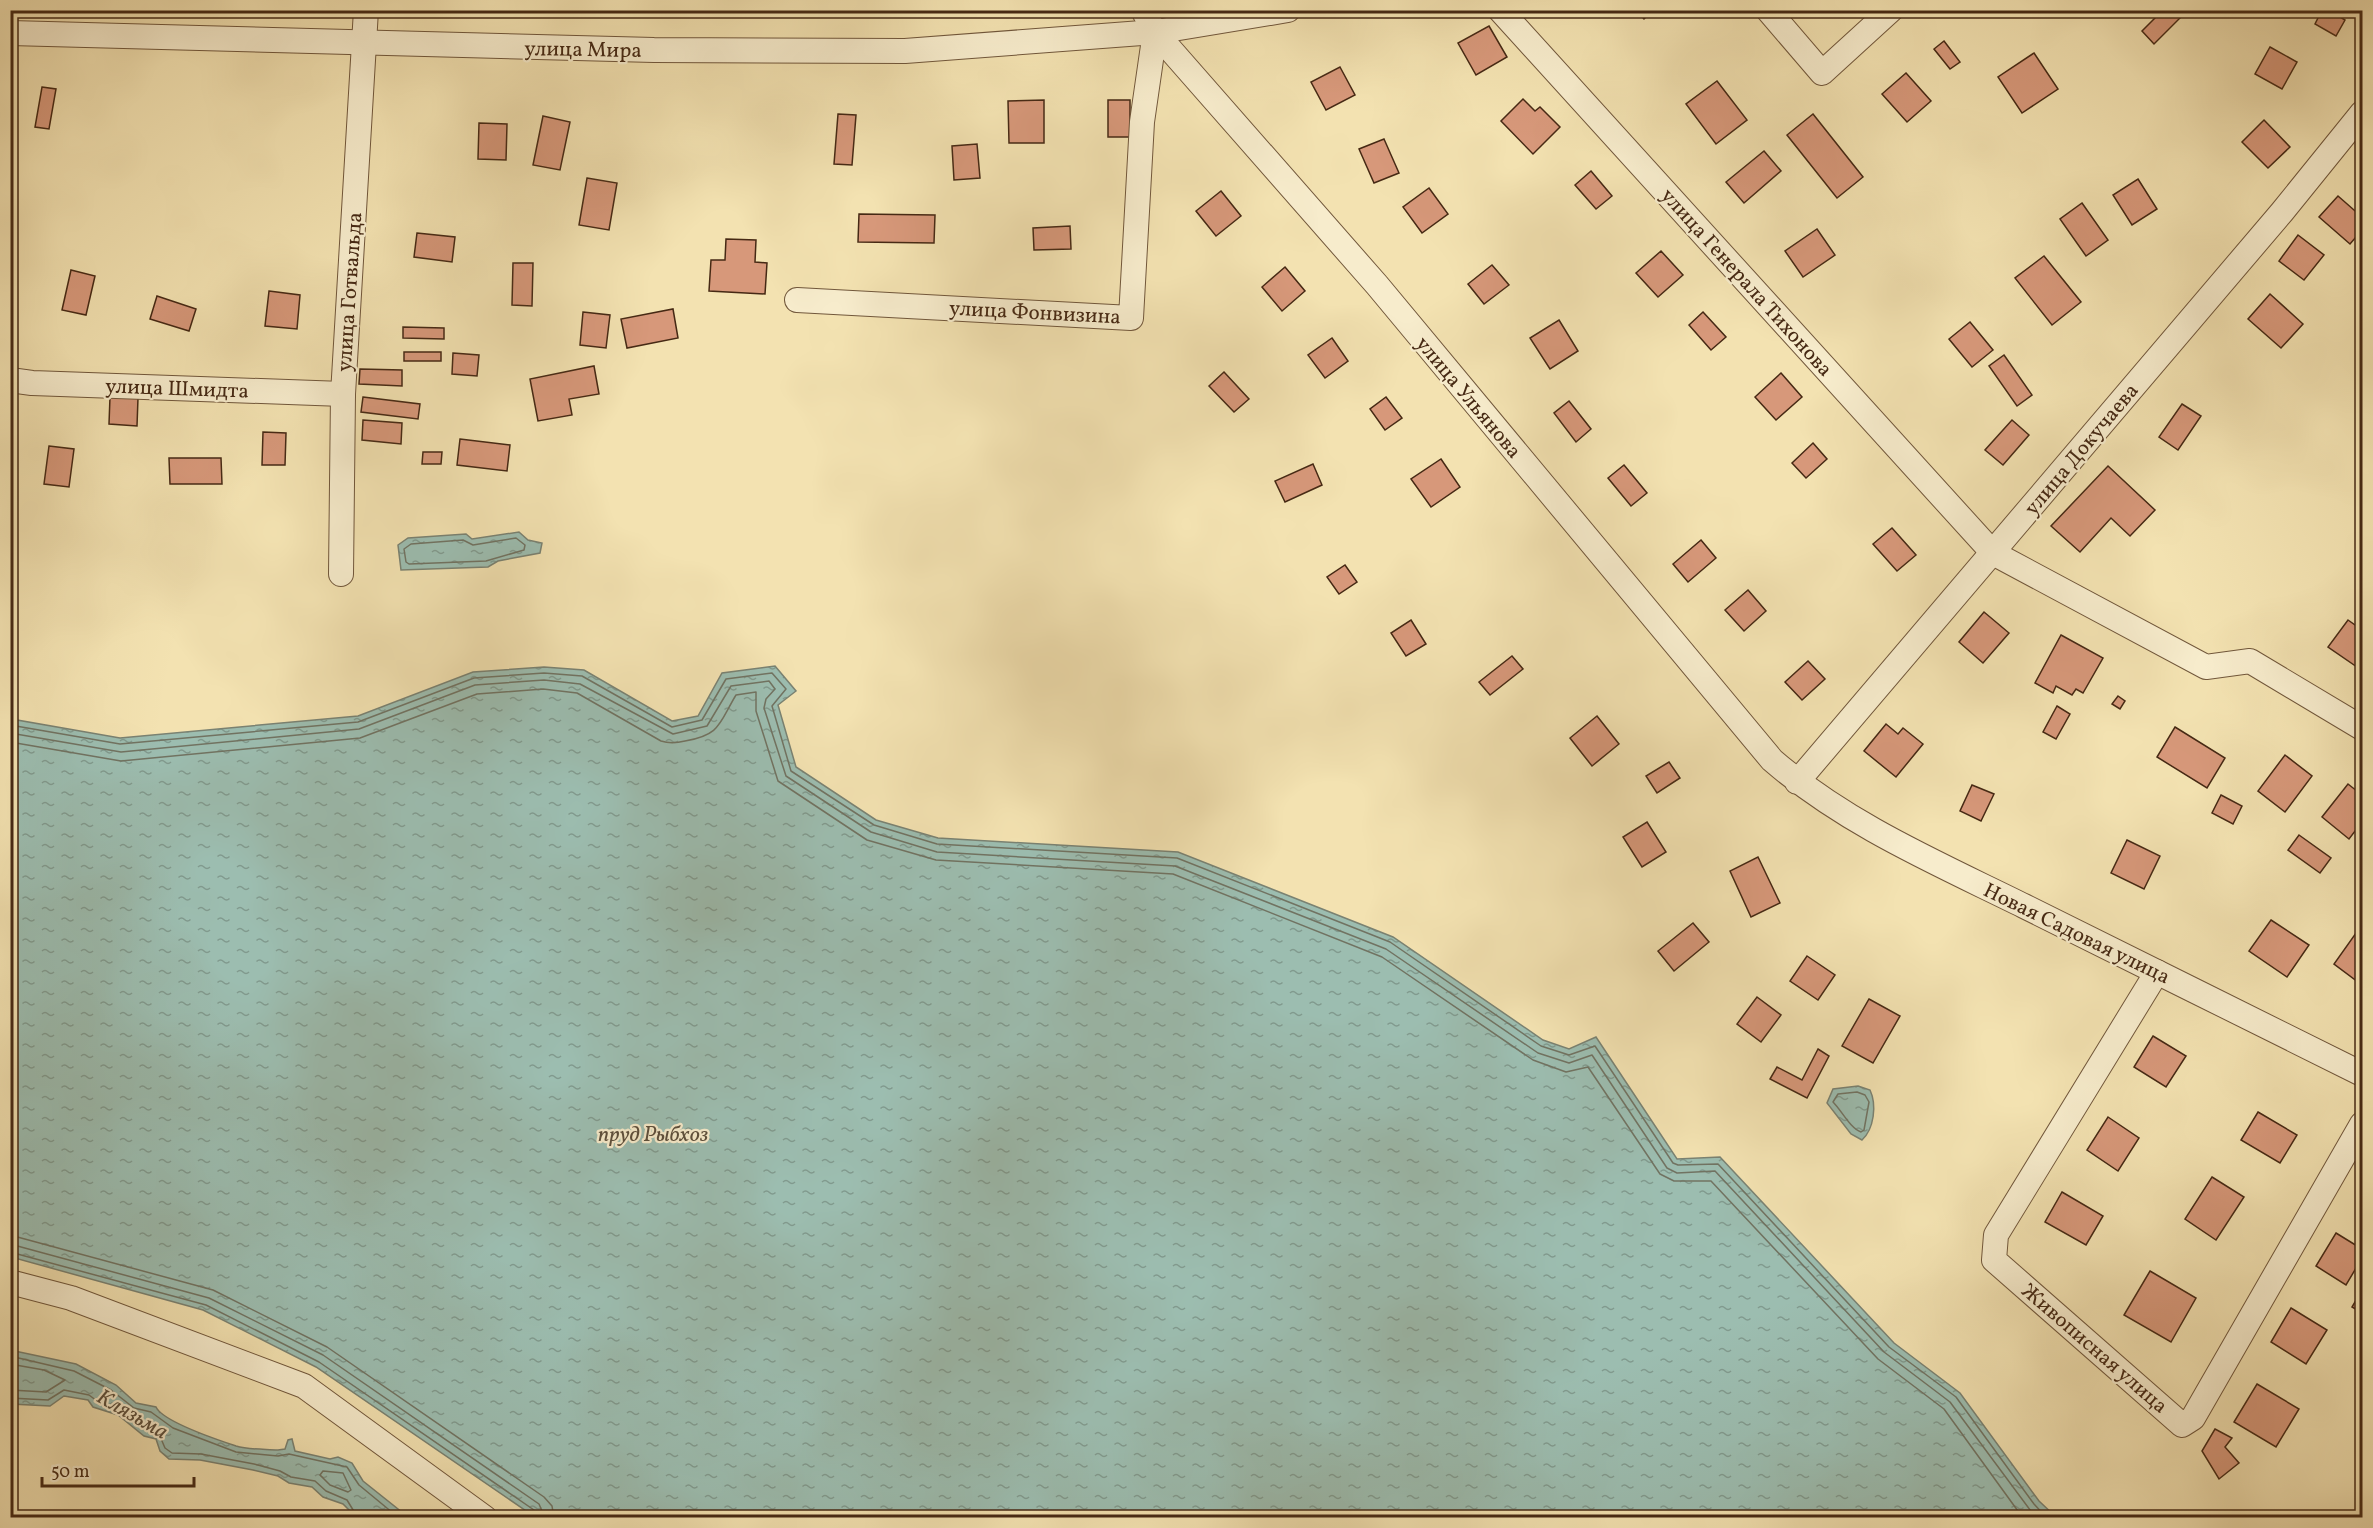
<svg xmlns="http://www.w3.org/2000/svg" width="2373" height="1528" font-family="Vollkorn,serif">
	<defs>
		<pattern id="water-ripples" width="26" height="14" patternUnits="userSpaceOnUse" patternTransform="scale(1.5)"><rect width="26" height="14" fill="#9cbdb0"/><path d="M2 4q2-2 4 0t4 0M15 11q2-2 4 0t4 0" fill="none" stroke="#819a8e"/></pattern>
	</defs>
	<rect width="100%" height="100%" fill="#f3e2b1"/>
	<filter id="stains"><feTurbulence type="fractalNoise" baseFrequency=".00333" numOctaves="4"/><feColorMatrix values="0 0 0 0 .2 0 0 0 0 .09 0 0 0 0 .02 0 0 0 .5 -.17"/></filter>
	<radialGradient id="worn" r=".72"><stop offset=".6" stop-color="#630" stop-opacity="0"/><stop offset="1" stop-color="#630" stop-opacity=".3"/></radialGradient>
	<!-- water -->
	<g fill="url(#water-ripples)" stroke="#7a8272" stroke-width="1.5">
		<polygon points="519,532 528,540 542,543 540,553 498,561 488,567 401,570 398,545 408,538 466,534 472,539"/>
		<polygon points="775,666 796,691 778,705 796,767 876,820 938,838 1178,852 1393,937 1543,1040 1569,1049 1596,1037 1677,1159 1720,1157 1894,1343 1960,1393 2039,1501 2056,1517 535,1517 316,1367 203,1310 11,1257 11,719 120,738 358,716 473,672 544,667 584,670 672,721 698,716 722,673"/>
		<path d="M1858 1086 1870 1090C1877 1105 1874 1129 1862 1140L1851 1134 1827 1103 1833 1089Z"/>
		<path d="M10 1350 76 1364 116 1385 136 1403 156 1407C163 1422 218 1440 236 1446 249 1450 265 1449 278 1450L285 1449 288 1440 292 1439 295 1451 330 1459 338 1457 352 1463 363 1481 408 1517H356L343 1504 323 1497 312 1487 289 1483 278 1476 253 1470 200 1460 169 1459 160 1451 156 1439 144 1436 118 1415 93 1407 88 1400 64 1396 50 1406 11 1404Z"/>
	</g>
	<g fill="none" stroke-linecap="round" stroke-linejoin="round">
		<!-- shore -->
		<g stroke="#717362" stroke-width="1.5">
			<polygon points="516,538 525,545 524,550 486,561 409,564 406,562 404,549 411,544 463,540 473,545"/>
			<polyline points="10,725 120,744 358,722 474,678 544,673 582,676 672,727 702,720 726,679 772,673 786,689 772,706 791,771 874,825 937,844 1177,858 1390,942 1541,1046 1569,1055 1595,1046 1673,1163 1678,1165 1718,1164 1889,1347 1956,1397 2034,1504 2047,1518"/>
			<polyline points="10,733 121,752 359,729 475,685 544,680 580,684 673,734 707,726 731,686 769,681 775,689 766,699 764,708 786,776 871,832 937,852 1175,866 1386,949 1538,1053 1569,1063 1592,1055 1667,1168 1677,1173 1715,1171 1884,1352 1950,1402 2036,1518"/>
			<path d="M10 742 121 761 360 738 477 694 543 689 577 693 661 741C670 744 677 743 685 741 721 735 719 723 736 695L756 692V711L778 781 867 840 936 860 1173 874 1382 957 1533 1060 1566 1072 1588 1067 1660 1174 1674 1181H1711L1878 1359 1944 1409 2023 1518"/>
			<path d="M1857 1092 1865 1095 1869 1102 1864 1130 1861 1132C1850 1128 1842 1111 1833 1102L1838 1094Z"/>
			<polyline points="10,1235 213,1290 327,1347 544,1497 552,1506 554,1518"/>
			<polyline points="10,1244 209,1298 323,1355 539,1504 545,1518"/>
			<polyline points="10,1252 206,1305 319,1362 534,1510 537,1518"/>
			<polyline points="10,1356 74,1371 111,1390 134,1408 151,1412 173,1428 236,1452 278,1456 289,1454 347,1467 359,1485 399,1518"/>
			<polyline points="10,1364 44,1370 65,1380 46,1392 10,1390"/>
			<polyline points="10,1398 48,1400 64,1390 89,1395 97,1401 121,1410 148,1430 159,1434 165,1448 172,1453 201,1454 254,1464 280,1471 291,1477 315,1481 326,1491 347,1500 358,1518"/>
			<polygon points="323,1471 343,1473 351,1490 348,1492 330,1485 320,1475"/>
		</g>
	</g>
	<!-- building -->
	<g fill="#d7987a" stroke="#462914" stroke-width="1.5">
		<polygon points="1636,10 1653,10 1644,19"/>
		<polygon points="2163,10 2179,10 2183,15 2154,44 2142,31"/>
		<polygon points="2322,10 2329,10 2345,20 2336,36 2315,24"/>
		<polygon points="1489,26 1507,57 1476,75 1458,43"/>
		<polygon points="1944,41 1960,62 1950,69 1934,49"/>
		<polygon points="2270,47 2297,62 2282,89 2255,74"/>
		<polygon points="2034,53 2058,89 2022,113 1998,77"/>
		<polygon points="1340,67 1355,95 1326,110 1311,82"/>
		<polygon points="1906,73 1931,101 1907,122 1882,94"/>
		<polygon points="1717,81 1747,120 1716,144 1686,104"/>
		<polygon points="42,87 56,89 49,129 35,127"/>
		<polygon points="1523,99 1535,111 1540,107 1560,127 1533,154 1501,121"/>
		<polygon points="1044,100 1044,143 1009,143 1008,101"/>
		<rect x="1108" y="100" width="22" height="37"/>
		<polygon points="838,114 856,115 852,165 834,164"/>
		<polygon points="1813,114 1863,177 1837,198 1787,135"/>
		<polygon points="543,116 570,122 560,170 533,165"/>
		<polygon points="2264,120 2290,147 2268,168 2242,142"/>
		<polygon points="479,123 507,124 506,160 478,159"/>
		<polygon points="1384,139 1399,173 1374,183 1359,149"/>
		<polygon points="977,144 980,178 954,180 952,146"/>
		<polygon points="1764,151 1781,171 1744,203 1726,182"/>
		<polygon points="1591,171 1612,196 1596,209 1575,185"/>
		<polygon points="587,178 617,183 609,230 579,225"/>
		<polygon points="2138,179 2157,209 2132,225 2113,195"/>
		<polygon points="1429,188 1448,214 1422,233 1403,207"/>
		<polygon points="1221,191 1241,216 1216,236 1196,211"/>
		<polygon points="2338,196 2362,217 2362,230 2350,244 2319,217"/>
		<polygon points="2082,203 2108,240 2086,256 2060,219"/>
		<polygon points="859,214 935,215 934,243 858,242"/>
		<polygon points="1070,226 1071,249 1034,250 1033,228"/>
		<polygon points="1817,229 1835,255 1803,277 1785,251"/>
		<polygon points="417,233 455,237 452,262 414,257"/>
		<polygon points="2298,235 2324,255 2304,280 2279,261"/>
		<polygon points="726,239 756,240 755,262 767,263 765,294 709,291 711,260 725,260"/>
		<polygon points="1661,251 1683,275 1658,297 1636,273"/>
		<polygon points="2044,256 2081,302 2052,325 2015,278"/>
		<polygon points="513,263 533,263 532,306 512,305"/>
		<polygon points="1492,265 1509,285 1484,304 1468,284"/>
		<polygon points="1285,267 1305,291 1282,311 1262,287"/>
		<polygon points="71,270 95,276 86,315 62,310"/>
		<polygon points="269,291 300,295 297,329 265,326"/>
		<polygon points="2270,294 2303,324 2281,348 2248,319"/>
		<polygon points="157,296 196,309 189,331 150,319"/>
		<polygon points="673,309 678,338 627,348 621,319"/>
		<polygon points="583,312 610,315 606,348 580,345"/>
		<polygon points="1703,312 1726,337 1711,350 1689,325"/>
		<polygon points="1559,320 1578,351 1550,369 1530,338"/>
		<polygon points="1970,322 1993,350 1972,367 1949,339"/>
		<polygon points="403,327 444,328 444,339 403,338"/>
		<polygon points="1332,338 1348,361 1325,378 1308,355"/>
		<rect x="404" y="352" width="37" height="9"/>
		<polygon points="453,353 479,355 477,376 452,374"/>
		<polygon points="2004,355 2032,395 2017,406 1989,366"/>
		<polygon points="594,366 599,394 569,399 572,415 538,421 530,379"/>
		<polygon points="360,369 402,370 402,386 359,384"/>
		<polygon points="1224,372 1249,399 1234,412 1209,386"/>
		<polygon points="1781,373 1802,397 1776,420 1755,397"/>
		<polygon points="110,397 138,398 137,426 109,424"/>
		<polygon points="363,397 420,404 418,419 361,412"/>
		<polygon points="1386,397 1402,418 1385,430 1370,409"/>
		<polygon points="1569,401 1591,429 1576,442 1554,413"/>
		<polygon points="2182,404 2201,416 2178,450 2159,437"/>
		<polygon points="363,420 402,423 401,444 362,440"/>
		<polygon points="2012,420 2029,435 2003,465 1985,450"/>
		<polygon points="263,432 286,433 285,465 262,465"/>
		<polygon points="460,439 510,445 507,471 457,465"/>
		<polygon points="1813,443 1827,459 1806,478 1792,463"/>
		<polygon points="49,446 74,449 69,487 44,484"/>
		<polygon points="423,452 442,452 441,464 422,464"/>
		<polygon points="169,458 221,458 222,484 170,484"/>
		<polygon points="1441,459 1460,487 1431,507 1411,479"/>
		<polygon points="1313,464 1322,485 1285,502 1275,481"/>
		<polygon points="1624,465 1647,493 1631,506 1608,478"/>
		<polygon points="2108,466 2155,510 2130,536 2111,518 2080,552 2051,526"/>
		<polygon points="1892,528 1916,555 1897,571 1873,544"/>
		<polygon points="1701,540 1716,558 1688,582 1673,564"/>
		<polygon points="1345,565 1357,582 1339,594 1327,577"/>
		<polygon points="1748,590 1766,611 1744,631 1725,610"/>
		<polygon points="1984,612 2009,633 1983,663 1959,642"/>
		<polygon points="1411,620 1426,644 1406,656 1391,633"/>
		<polygon points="2348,620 2362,630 2362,659 2357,667 2328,647"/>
		<polygon points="2061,635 2103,658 2083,693 2076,689 2072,695 2056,686 2053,693 2035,683"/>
		<polygon points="1512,656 1523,669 1490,695 1479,682"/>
		<polygon points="1808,661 1825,679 1802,700 1785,682"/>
		<polygon points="2118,696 2125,701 2120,709 2112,704"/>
		<polygon points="2057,706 2070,714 2056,739 2043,732"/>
		<polygon points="1597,716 1619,744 1592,766 1570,738"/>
		<polygon points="1886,724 1898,734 1903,728 1923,744 1896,777 1864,751"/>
		<polygon points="2175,727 2225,758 2207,788 2157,757"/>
		<polygon points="2285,755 2312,776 2285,812 2258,791"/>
		<polygon points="1669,762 1680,778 1657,793 1646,776"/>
		<polygon points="2348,784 2362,795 2362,822 2349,839 2322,817"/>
		<polygon points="1972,785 1994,794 1981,821 1960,811"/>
		<polygon points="2221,795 2242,806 2233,824 2212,813"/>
		<polygon points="1647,822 1666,852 1642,867 1623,837"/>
		<polygon points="2299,835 2331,858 2320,873 2288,850"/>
		<polygon points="2127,840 2160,856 2144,889 2111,873"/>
		<polygon points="1758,857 1780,903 1751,917 1730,871"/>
		<polygon points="2271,920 2309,945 2287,977 2249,951"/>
		<polygon points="1693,923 1709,942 1674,971 1658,951"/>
		<polygon points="2356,933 2362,938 2362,985 2334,964"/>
		<polygon points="1807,956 1835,975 1818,1000 1790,981"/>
		<polygon points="1757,997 1781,1015 1761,1042 1737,1024"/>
		<polygon points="1869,999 1900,1016 1873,1063 1842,1046"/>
		<polygon points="2153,1036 2186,1056 2166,1087 2134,1067"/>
		<polygon points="1818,1049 1829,1056 1807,1098 1770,1079 1777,1067 1802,1080"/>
		<polygon points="2258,1112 2297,1135 2280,1163 2241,1140"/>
		<polygon points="2108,1117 2139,1138 2118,1171 2087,1150"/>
		<polygon points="2212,1177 2244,1197 2216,1240 2185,1219"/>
		<polygon points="2062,1192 2103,1216 2086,1245 2045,1222"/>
		<polygon points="2336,1233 2362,1249 2362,1258 2346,1285 2316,1266"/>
		<polygon points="2150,1271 2196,1298 2171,1342 2124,1315"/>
		<polygon points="2362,1290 2362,1313 2352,1307"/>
		<polygon points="2291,1308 2327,1330 2306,1364 2271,1342"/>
		<polygon points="2257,1384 2299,1409 2276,1447 2234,1422"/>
		<polygon points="2215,1429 2232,1438 2225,1447 2239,1463 2219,1479 2202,1451"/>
	</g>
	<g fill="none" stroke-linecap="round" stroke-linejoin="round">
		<defs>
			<g id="minor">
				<path d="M1143 10 1155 32 1377 285 1772 760C1846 824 1937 863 2024 906 2136 962 2250 1018 2362 1074"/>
				<polyline points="1500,10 1993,553 2206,667 2250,661 2362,728"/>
				<polyline points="1768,10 1822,73 1891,10"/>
				<polyline points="10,33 654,50 905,51 1155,32 1288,10"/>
				<polyline points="797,300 1131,318 1142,122 1155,32"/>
				<polyline points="10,380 32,383 343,394"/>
				<polyline points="341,574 343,394 366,10"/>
				<polyline points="1797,782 2282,212 2362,113"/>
				<polyline points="2157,972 1996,1235 1994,1260 2182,1425 2193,1418 2362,1124"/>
				<polyline points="10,1282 71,1298 304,1386 485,1518"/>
			</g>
		</defs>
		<!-- minor casing -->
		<use href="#minor" stroke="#71573b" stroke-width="26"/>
		<!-- minor -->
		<use href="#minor" stroke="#f7eccc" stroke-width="24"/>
	</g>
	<g text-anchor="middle" stroke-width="4.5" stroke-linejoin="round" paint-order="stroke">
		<!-- street labels -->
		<g font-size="21" fill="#462914" stroke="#f7eccc">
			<text transform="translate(583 49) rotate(1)" y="7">улица Мира</text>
			<text transform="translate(1747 282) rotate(48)" y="7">улица Генерала Тихонова</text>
			<text transform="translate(349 292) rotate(-86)" y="7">улица Готвальда</text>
			<text transform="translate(1035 312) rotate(3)" y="7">улица Фонвизина</text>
			<text transform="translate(177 388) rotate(2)" y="7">улица Шмидта</text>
			<text transform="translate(1469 397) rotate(50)" y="7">улица Ульянова</text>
			<text transform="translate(2081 449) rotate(-50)" y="7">улица Докучаева</text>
			<text transform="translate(2077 933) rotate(26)" y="7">Новая Садовая улица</text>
			<text transform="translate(2095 1348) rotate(41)" y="7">Живописная улица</text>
		</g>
		<!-- water labels -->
		<g font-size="22" font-style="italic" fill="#5c4e3b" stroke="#f7eccc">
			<text x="653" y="1141">пруд Рыбхоз</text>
			<text transform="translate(133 1413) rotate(30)" y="8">Клязьма</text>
		</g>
	</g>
	<!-- margin -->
	<rect width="2373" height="1528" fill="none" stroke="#f3e2b1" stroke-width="36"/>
	<rect x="12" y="12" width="2349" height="1504" fill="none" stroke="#462914" stroke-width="3"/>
	<rect x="18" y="18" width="2337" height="1492" fill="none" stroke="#462914" stroke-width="1.5"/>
	<!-- scale -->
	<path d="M42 1477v9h152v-9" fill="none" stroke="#462914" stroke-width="3"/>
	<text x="51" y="1477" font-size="18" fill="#462914" stroke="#f7eccc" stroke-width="4.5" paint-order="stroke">50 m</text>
	<rect width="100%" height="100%" filter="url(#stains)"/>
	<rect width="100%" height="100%" fill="url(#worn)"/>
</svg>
